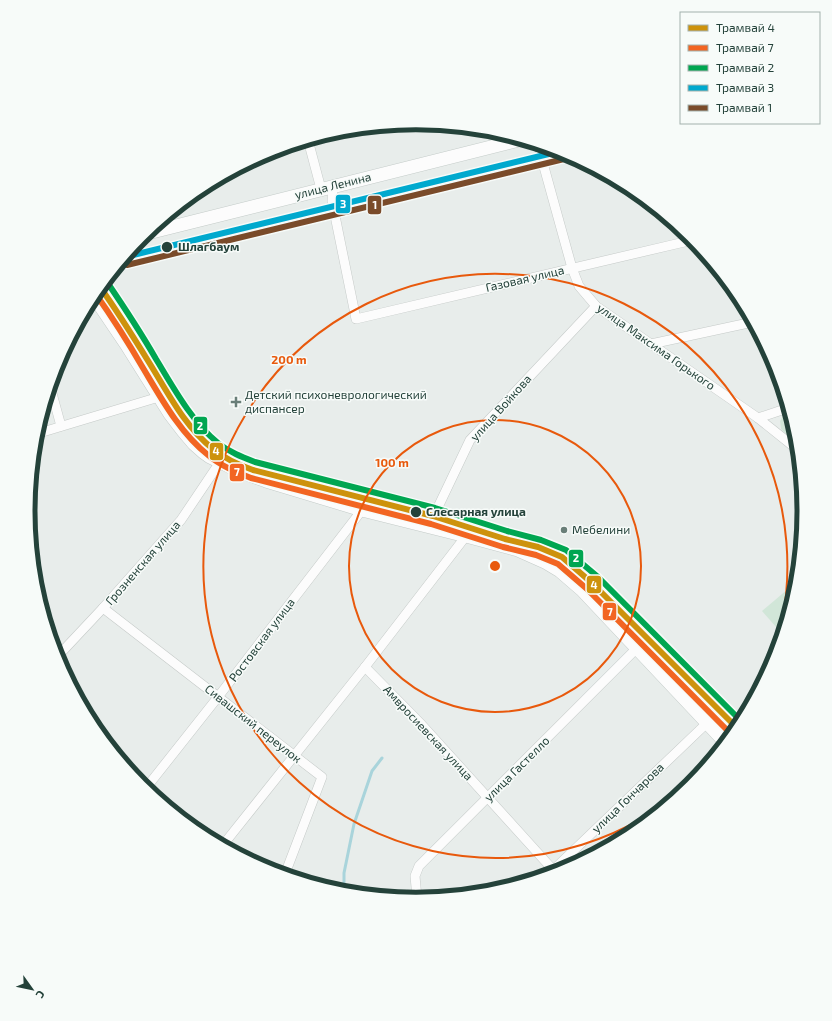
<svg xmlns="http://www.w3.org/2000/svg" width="832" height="1021" font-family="'Exo 2',sans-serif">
	<rect width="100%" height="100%" fill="#e8edeb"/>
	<!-- green -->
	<g fill="#d1e6d8">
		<polygon points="790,412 797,435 797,444 781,429 780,421 785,413"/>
		<polygon points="794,584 796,587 786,620 777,628 762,611"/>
	</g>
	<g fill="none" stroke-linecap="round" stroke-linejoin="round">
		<!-- stream -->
		<polyline stroke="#a9d4db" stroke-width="3" points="344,891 344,873 354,824 372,771 382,758"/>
		<defs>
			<g id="street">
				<polyline points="308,140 321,189"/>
				<polyline points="539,144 541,156 572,268 579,286 596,306 758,418 798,450"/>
				<polyline points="333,186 332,201 356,319 693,240"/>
				<polyline points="651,344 753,322"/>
				<polyline points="50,386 61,426"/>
				<polyline points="758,418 788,408"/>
				<polyline points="36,434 159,397"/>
				<polyline points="429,526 470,440 596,306"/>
				<polyline points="103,608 322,777 285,874"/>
				<polyline points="57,657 103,608 181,520 220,462"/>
				<polyline points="365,667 422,725 555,872"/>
				<polyline points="146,788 218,697 362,510"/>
				<polyline points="223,845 365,667 466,536"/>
				<polyline points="549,874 707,723"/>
				<polyline points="417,898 415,876 419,866 637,648"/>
			</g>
			<g id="secondary">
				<polyline points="144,234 523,139"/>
				<polyline points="93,295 126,344 170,414 183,431 194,444 203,452 210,457 239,471 266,481 362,510 466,536 518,550 545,562 560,571 582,590 725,742"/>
			</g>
		</defs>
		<!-- street casing -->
		<use href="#street" stroke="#c5cac8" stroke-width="10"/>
		<!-- secondary casing -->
		<use href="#secondary" stroke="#c3cbc8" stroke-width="14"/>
		<!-- street -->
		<use href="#street" stroke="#fcfcfc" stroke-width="9"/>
		<!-- secondary -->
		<use href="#secondary" stroke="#fcfcfc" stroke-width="13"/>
		<defs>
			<path id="tram-1" d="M100 287C118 312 134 338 150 364 168 393 185 427 213 449 225 459 239 465 253 470L433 516 505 539 538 547 562 557 592 583 737 728"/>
			<path id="tram-2" d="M95 293C112 317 128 342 143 368 161 398 180 433 208 455 221 466 236 472 251 478L431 524 503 547 536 555 558 564 587 589 731 734"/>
			<path id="tram-3" d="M107 282C124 307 141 333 156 359 173 387 192 422 218 443 229 452 242 457 255 462L435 508 507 531 541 540 566 550 598 577 741 721"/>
			<polyline id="tram-4" points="125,257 561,151"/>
			<polyline id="tram-5" points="127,265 564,159"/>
		</defs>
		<!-- tram-1 casing -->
		<use href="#tram-1" stroke="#f7fbf9" stroke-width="9"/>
		<!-- tram-2 casing -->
		<use href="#tram-2" stroke="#f7fbf9" stroke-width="9"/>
		<!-- tram-3 casing -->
		<use href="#tram-3" stroke="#f7fbf9" stroke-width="9"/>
		<!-- tram-4 casing -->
		<use href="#tram-4" stroke="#f7fbf9" stroke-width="9"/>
		<!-- tram-5 casing -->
		<use href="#tram-5" stroke="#f7fbf9" stroke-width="9"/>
		<!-- tram-1 -->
		<use href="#tram-1" stroke="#cd920c" stroke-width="6"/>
		<!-- tram-2 -->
		<use href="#tram-2" stroke="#f26522" stroke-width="6"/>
		<!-- tram-3 -->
		<use href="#tram-3" stroke="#00a651" stroke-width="6"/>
		<!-- tram-4 -->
		<use href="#tram-4" stroke="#00a9ce" stroke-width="6"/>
		<!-- tram-5 -->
		<use href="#tram-5" stroke="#7a4b2a" stroke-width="6"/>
	</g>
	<!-- distance rings -->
	<g fill="none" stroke="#e8590c" stroke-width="2">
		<circle cx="495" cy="566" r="146"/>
		<path d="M696 778A292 292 0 1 1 767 673"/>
	</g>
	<!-- markers -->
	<g fill="#24423a" stroke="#f7fbf9" stroke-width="1.5">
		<circle cx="167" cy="247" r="6"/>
		<circle cx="416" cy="512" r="6"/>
	</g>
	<g fill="#697e78" stroke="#f7fbf9" stroke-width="1.5">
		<path d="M234 396h4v4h4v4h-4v4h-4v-4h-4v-4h4z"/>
		<circle cx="564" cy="530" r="4"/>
	</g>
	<g text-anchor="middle" stroke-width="3" stroke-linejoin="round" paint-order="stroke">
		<!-- street labels -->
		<g font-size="12" fill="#24423a" stroke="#f7fbf9">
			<text transform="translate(333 186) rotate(-14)" y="4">улица Ленина</text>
			<text transform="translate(525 279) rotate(-13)" y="4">Газовая улица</text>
			<text transform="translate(656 347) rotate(35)" y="4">улица Максима Горького</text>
			<text transform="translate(501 408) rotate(-48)" y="4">улица Войкова</text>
			<text transform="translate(143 563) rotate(-49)" y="4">Грозненская улица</text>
			<text transform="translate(262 640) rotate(-53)" y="4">Ростовская улица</text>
			<text transform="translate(253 724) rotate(38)" y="4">Сивашский переулок</text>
			<text transform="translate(428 733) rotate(47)" y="4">Амвросиевская улица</text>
			<text transform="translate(517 769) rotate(-45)" y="4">улица Гастелло</text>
			<text transform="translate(628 798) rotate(-44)" y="4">улица Гончарова</text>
		</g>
		<!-- stop labels -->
		<g font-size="12" font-weight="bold" fill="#24423a" stroke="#f7fbf9" text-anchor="start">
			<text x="178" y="251">Шлагбаум</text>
			<text x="426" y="516">Слесарная улица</text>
		</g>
		<!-- poi labels -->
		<g font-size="12" fill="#24423a" stroke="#f7fbf9" text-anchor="start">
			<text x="245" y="399">Детский психоневрологический<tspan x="245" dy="14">диспансер</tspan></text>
			<text x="572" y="534">Мебелини</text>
		</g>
	</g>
	<!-- crop -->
	<path d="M0 0H832V1021H0ZM35 511a381 381 0 1 1 762 0a381 381 0 1 1-762 0Z" fill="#f7fbf9" fill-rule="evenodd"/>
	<path fill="none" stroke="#24423a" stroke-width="5" d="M35 511a381 381 0 1 1 762 0a381 381 0 1 1-762 0Z"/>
	<circle cx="495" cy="566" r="6" fill="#e8590c" stroke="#f7fbf9" stroke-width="2"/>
	<g font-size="12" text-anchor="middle" font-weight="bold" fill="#e8590c" stroke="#f7fbf9" stroke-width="3" stroke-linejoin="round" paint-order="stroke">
		<text x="289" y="364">200 m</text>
		<text x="392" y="467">100 m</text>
	</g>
	<g stroke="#f7fbf9" stroke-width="1.5">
		<rect x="335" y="194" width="16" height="20" rx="4" fill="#00a9ce"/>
		<rect x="367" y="195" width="15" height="20" rx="4" fill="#7a4b2a"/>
		<rect x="193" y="416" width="15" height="19" rx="4" fill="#00a651"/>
		<rect x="209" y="442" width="15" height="19" rx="4" fill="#cd920c"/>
		<rect x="229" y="463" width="16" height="19" rx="4" fill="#f26522"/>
		<rect x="568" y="549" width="16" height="19" rx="4" fill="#00a651"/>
		<rect x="586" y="575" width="16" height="19" rx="4" fill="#cd920c"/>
		<rect x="602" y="602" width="15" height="19" rx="4" fill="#f26522"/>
	</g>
	<g font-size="11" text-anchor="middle" font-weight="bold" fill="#fff">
		<text x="343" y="208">3</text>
		<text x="375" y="209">1</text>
		<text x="200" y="430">2</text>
		<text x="216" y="455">4</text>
		<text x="237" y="476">7</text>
		<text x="576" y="562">2</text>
		<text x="594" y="589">4</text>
		<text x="610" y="616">7</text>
	</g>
	<!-- legend -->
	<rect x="680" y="12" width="140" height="112" fill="#f7fbf9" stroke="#a3b1ad"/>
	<rect x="688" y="25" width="20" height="6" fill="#cd920c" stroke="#a3b1ad"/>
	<text x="716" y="32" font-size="12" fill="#24423a">Трамвай 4</text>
	<rect x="688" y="45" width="20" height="6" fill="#f26522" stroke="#a3b1ad"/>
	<text x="716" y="52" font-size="12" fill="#24423a">Трамвай 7</text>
	<rect x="688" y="65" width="20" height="6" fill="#00a651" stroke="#a3b1ad"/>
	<text x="716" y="72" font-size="12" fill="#24423a">Трамвай 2</text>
	<rect x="688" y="85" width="20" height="6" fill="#00a9ce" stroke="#a3b1ad"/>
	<text x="716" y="92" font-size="12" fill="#24423a">Трамвай 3</text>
	<rect x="688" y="105" width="20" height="6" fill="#7a4b2a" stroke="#a3b1ad"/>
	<text x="716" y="112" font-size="12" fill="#24423a">Трамвай 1</text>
	<!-- north arrow -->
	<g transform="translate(32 989) rotate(123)" stroke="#f7fbf9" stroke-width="3" paint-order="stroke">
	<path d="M0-3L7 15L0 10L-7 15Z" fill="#24423a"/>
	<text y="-6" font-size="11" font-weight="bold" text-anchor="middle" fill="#24423a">С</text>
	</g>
</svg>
